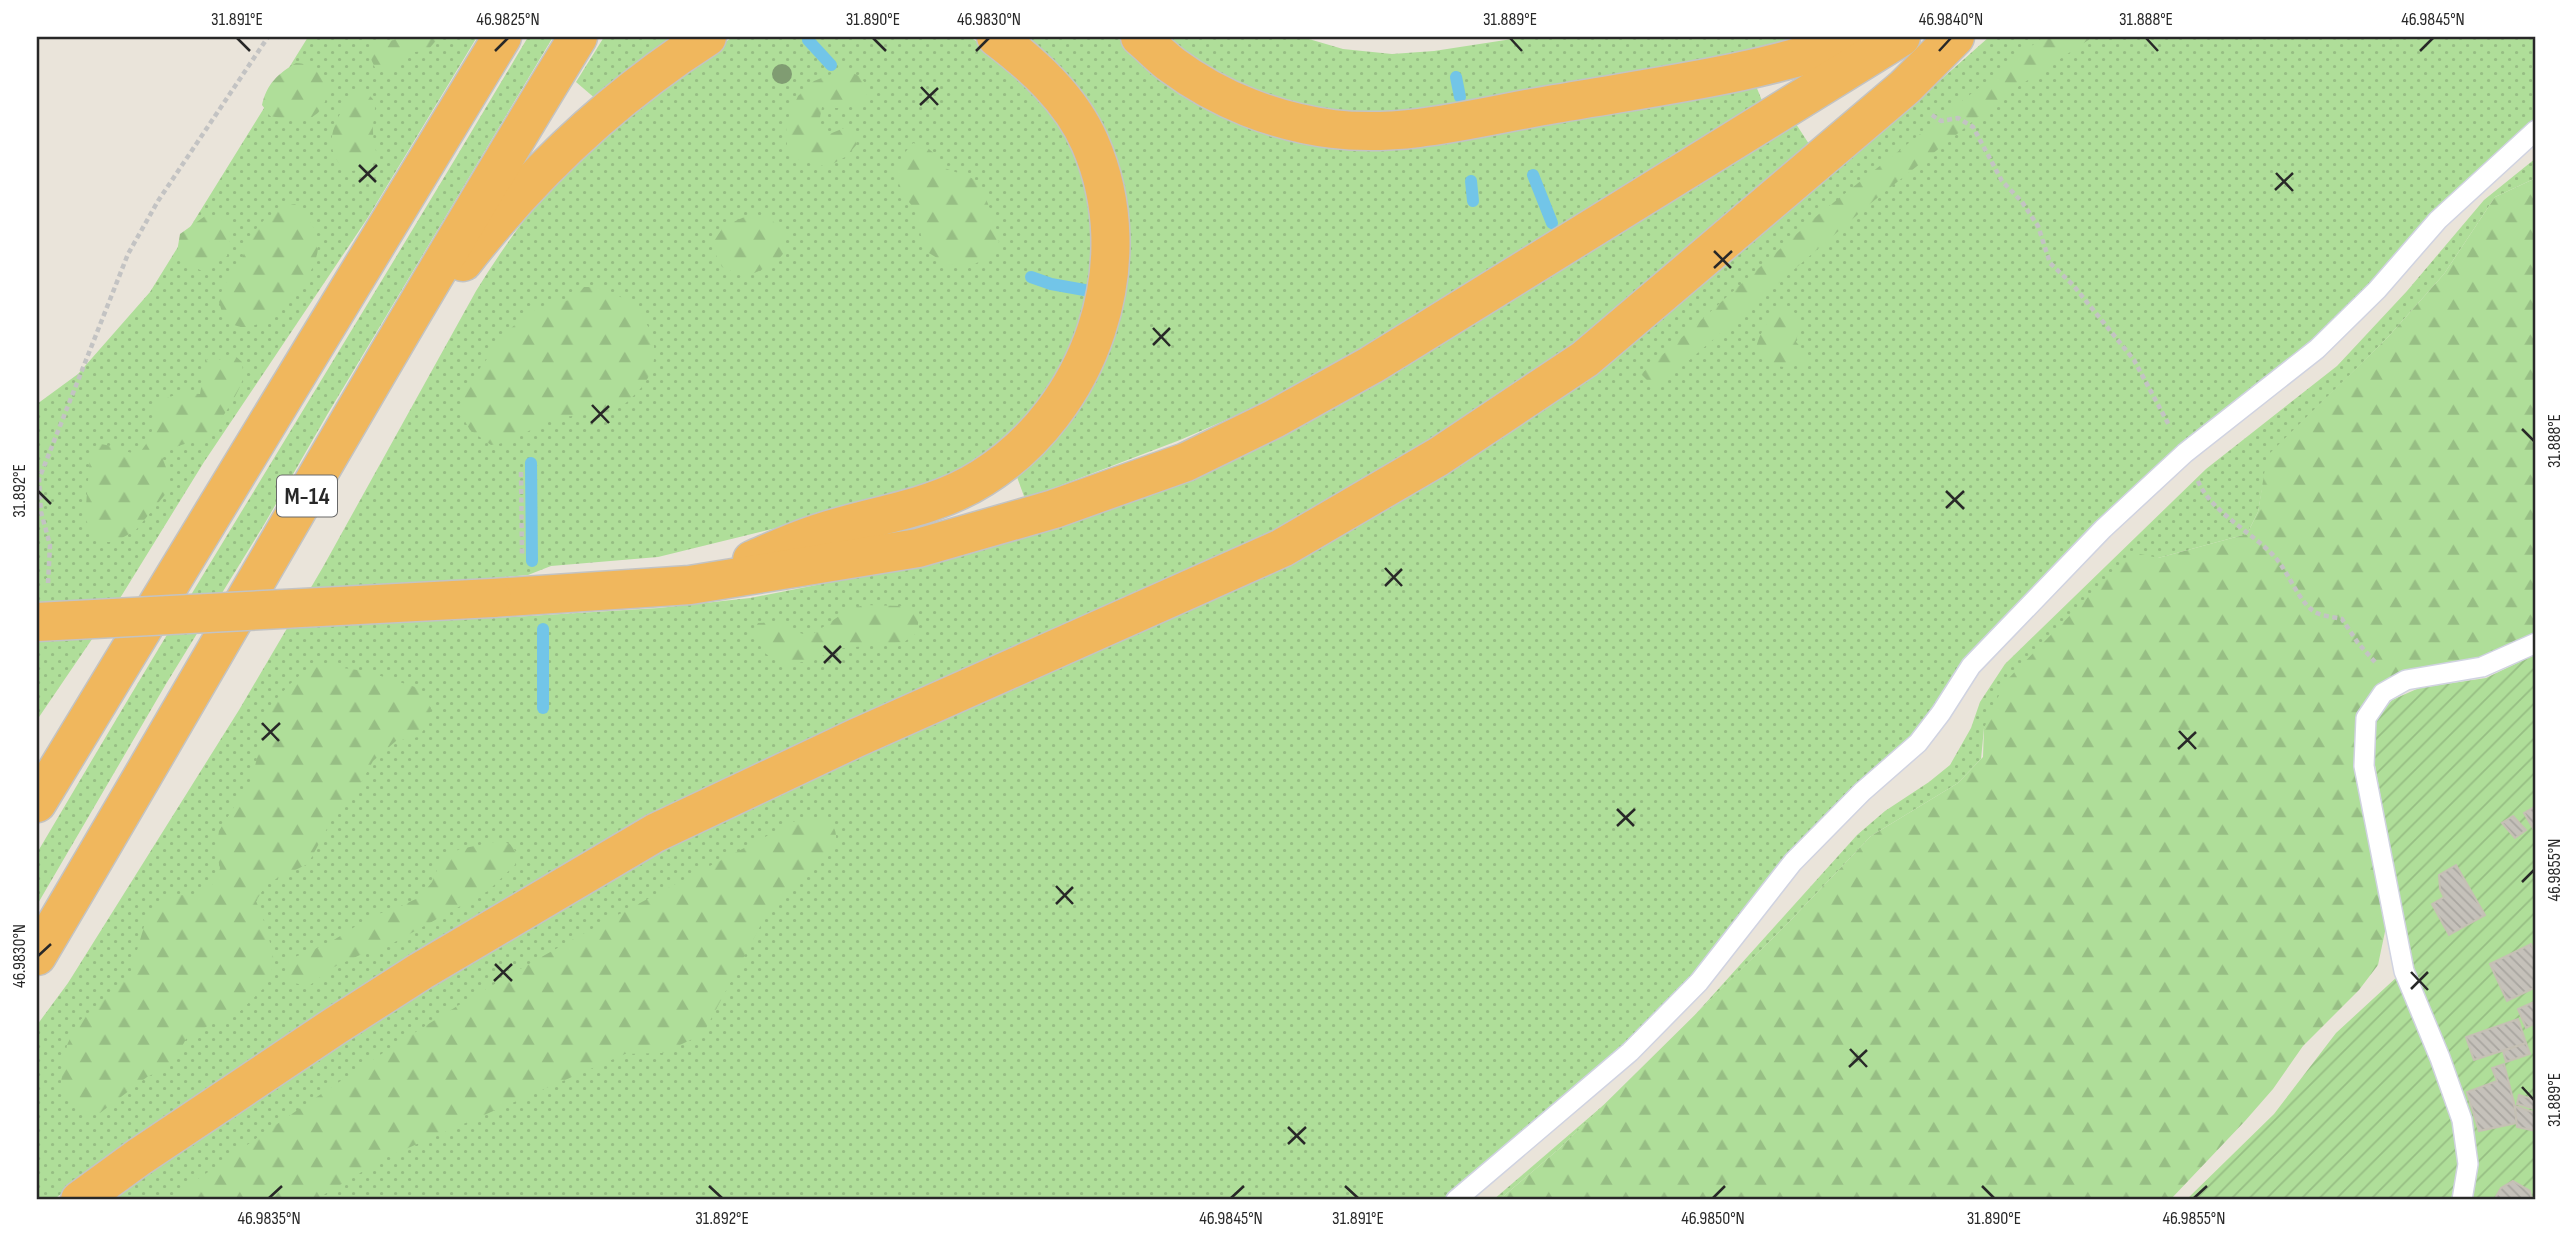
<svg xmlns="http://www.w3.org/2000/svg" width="2573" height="1237" font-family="'Sofia Sans Condensed',sans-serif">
	<defs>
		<pattern id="grass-dots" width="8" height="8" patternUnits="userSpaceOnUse" patternTransform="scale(1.75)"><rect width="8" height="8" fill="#afde99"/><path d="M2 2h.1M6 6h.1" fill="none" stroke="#97be84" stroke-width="1.8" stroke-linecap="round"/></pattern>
		<pattern id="forest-firs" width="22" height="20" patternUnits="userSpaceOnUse" patternTransform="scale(1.75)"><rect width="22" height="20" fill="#afde99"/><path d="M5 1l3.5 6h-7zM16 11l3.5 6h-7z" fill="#97be84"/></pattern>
		<pattern id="garden-furrows" width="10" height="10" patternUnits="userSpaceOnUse" patternTransform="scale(1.75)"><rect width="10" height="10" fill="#afde99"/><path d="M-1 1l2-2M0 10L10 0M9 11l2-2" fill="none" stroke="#97be84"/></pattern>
		<pattern id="building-back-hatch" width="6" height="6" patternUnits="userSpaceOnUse" patternTransform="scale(1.75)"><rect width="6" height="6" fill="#c5c1ba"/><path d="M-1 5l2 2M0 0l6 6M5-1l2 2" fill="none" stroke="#a9a6a0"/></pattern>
	</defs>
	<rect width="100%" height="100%" fill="#eae4da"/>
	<!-- grass -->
	<g fill="url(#grass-dots)">
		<polygon points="308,37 477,37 367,219 204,462 122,595 37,720 37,404 78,374 150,292"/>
		<path d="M528 37H553L327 415 265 523 166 684 37 905V853C198 579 366 310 528 37Z"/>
		<polygon points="604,37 684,37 597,100 576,82"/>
		<path d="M733 37H969L989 48 1040 94 1078 150 1097 245 1076 345 1037 409 973 465 886 501 658 557 551 566 528 575 492 578 494 618 659 608 750 598 923 564 1059 526 1796 124 1809 144 1569 349 1491 406 1275 532 848 725 129 1144 53 1200H37V1025L68 983 239 710 323 567 476 291C508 239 547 186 592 143 633 105 686 67 733 37Z"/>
		<polygon points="1020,37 1117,37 1163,77 1202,102 1490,134 1756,86 1763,103 1411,320 1265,403 1180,440 1025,499 1017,477 1029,464 1127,244"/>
		<polygon points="1164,37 1302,37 1343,49 1392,54 1434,51 1525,37 1812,37 1761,52 1383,117 1284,103 1216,76"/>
		<polygon points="1989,37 2536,37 2536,119 2517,134 2372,284 2311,342 2181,445 1934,708 1912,737 1790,857 1692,975 1623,1045 1443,1200 104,1200 345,1036 661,848 1289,558 1919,99"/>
		<polygon points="2536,158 2536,178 2495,197 2444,274 2388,337 2268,456 2258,512 2247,534 2158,558 1984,728 1981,759 1958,783 1871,836 1789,922 1694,1016 1857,835 1885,811 1929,782 1950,765 1971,728 1980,702 2005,664 2206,469 2337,366 2407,291 2484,200"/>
		<polygon points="1606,1103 1560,1148 1499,1200 1493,1200"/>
	</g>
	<!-- forest -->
	<g fill="url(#forest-firs)">
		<polygon points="400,37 439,37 428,50 409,53 392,71 376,70 371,59 375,43 394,40"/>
		<polygon points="2043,37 2093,37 2007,94 1871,203 1656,389 1641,374 1819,214"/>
		<path d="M296 63C315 64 319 73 329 87 322 125 303 122 270 116L262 105C267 83 278 74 296 63Z"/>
		<path d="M839 71C858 71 870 80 866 100 850 109 839 109 822 107L818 128 827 135 849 126 855 134 857 144 847 156 827 167 798 159 787 145 786 123 798 96 814 81Z"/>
		<path d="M356 90C385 97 372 112 373 132 373 140 375 148 377 155L367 168 347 172C317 145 337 116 356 90Z"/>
		<path d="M913 143C930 147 935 152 942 167L974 179 982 189 994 219 999 242 993 254 973 265 947 264 924 250 916 211 902 193 895 171 902 156Z"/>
		<polygon points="2536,178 2536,637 2490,656 2416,668 2394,675 2372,693 2357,721 2387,922 2378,965 2359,990 2303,1046 2273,1089 2245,1121 2171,1199 1499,1200 1560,1148 1789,922 1871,836 1958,783 1983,757 1984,728 2005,682 2132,552 2158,558 2247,534 2258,512 2267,456 2388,337 2444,274 2495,197"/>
		<path d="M295 204C307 215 318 229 318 246 318 276 273 330 241 327 236 326 230 323 225 322L219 302 223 286 238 269 251 235 264 220 286 205Z"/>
		<polygon points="208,214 232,223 227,256 202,271 176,258 180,234"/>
		<path d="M749 215 772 220C776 225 783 232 785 238 793 259 759 271 745 277L722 267 711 245 724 226Z"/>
		<path d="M584 287C624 285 665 327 652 368 648 382 637 393 627 402 609 418 582 413 560 418 534 424 518 442 491 445L470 430 459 411 467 385 509 330 528 313 552 302 572 300Z"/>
		<path d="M1780 308H1789L1801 318 1796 342C1802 349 1808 354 1805 363 1785 371 1769 367 1756 351 1756 339 1770 315 1780 308Z"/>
		<path d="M232 353 242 362C242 367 244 374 243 378 241 390 215 432 205 437 189 445 174 443 162 457L170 478 168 491 136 530 115 542H106L93 535 85 518 90 457 101 444C115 446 125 453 139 454L151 437 156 403C170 395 183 392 200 394L206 359 215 362Z"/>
		<polygon points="863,605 903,606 919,616 917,633 904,642 835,649 813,661 783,664 766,654 752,634 758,623 780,622 790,630 810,636 845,612"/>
		<polygon points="328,666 365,671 415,687 431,708 426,727 418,737 396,741 373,761 355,794 338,808 308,864 267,883 256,901 267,929 274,961 267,985 236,1015 211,1024 186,1039 172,1065 147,1077 100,1113 84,1114 67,1100 61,1082 67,1045 78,1022 119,986 131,971 145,923 158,908 174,895 201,895 217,880 220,868 216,851 219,831 252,778 270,706 290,684 308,668"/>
		<path d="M799 819C824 819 841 819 835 849L772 904 703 1034 663 1053 625 1054 385 1158 315 1200H168C264 1133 359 1066 459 1005 570 938 685 879 799 819Z"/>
		<polygon points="499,841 510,844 517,853 515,865 488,891 384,948 360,955 332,968 309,986 288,982 285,971 290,959 329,943 372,916 399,907 420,897 432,882 439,865 447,855 460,849"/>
	</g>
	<!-- garden -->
	<polygon fill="url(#garden-furrows)" points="2536,654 2536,1200 2186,1200 2274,1114 2336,1033 2411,964 2371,743 2377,717 2392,700 2419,688 2486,678"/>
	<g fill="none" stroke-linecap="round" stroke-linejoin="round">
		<!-- stream -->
		<g stroke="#72c5e8" stroke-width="12">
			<polyline points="808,40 831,65"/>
			<polyline points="1456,77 1460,97"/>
			<polyline points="1533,175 1552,223"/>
			<polyline points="1471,181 1473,201"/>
			<polyline points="1031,277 1051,284 1090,291"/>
			<polyline points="531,463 532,561"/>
			<polyline points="543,708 543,629"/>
		</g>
	</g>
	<!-- building -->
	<g fill="url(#building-back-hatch)" stroke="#c5c0b4" stroke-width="2">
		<polygon points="2536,806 2536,826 2533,828 2524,813"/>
		<polygon points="2513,816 2526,830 2515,838 2502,823"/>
		<polygon points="2456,865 2485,915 2449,935 2432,904 2444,897 2440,889 2439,875"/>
		<polygon points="2531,944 2536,954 2536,987 2507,1001 2490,964"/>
		<polygon points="2536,1001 2536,1023 2526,1028 2518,1009"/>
		<polygon points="2518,1019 2526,1043 2474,1060 2466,1037"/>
		<polygon points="2526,1043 2530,1054 2506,1062 2503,1051"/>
		<polygon points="2504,1064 2514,1103 2517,1123 2479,1131 2467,1092 2497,1081 2492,1068"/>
		<polygon points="2519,1095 2536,1100 2535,1109 2517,1104"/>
		<polygon points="2515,1106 2536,1113 2536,1131 2517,1127"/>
		<polygon points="2513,1181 2530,1191 2532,1200 2494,1200 2501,1188"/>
	</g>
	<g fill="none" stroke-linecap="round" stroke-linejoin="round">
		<defs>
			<g id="service">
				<polyline points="1456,1200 1630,1052 1699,982 1793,862 1862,792 1918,743 1941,713 1971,666 2103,529 2185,453 2317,349 2377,290 2438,220 2536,130"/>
				<polyline points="2462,1200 2468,1164 2462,1120 2440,1058 2404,971 2364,766 2366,718 2383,693 2406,680 2482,667 2536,643"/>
			</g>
			<g id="trunk">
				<path d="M1140 37C1151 46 1161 57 1172 65 1219 100 1276 122 1333 129 1407 138 1482 116 1555 104 1657 86 1763 74 1860 37"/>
				<path d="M463 262C532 174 613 97 707 37"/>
				<path d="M752 560C773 551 794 541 816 534 871 515 932 510 982 478 1091 410 1142 263 1090 143 1071 99 1033 65 996 37"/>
				<polyline points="492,598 690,585 918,548 1054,509 1186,462 1274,419 1371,365 1901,37"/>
				<polyline points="37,803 502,37"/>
				<path d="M37 956C218 651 392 340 578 37"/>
				<polyline points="80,1200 139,1157 335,1026 421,971 655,833 856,738 1282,548 1438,457 1585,359 1905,87 1955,37"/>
			</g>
		</defs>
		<!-- service casing -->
		<use href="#service" stroke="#d0d3e1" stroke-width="22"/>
		<!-- trunk casing -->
		<use href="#trunk" stroke="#c3c3c3" stroke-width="41"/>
		<!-- path -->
		<g stroke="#c3c3c3" stroke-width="4.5" stroke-dasharray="5 3.5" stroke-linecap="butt">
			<polyline points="1932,115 1941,121 1958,118 1973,127 2002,181 2022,202 2038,226 2050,263 2073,285 2134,360 2170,427"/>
			<polyline points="521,472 522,555"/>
			<path d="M2198 481C2210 510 2249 531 2271 553 2288 569 2295 596 2312 610 2319 616 2334 617 2342 619L2358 643 2375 662"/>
			<polyline points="48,583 50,545 41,512 39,479 128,254 158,201 268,37"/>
		</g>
		<!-- service -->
		<use href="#service" stroke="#fff" stroke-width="19"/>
		<!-- trunk -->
		<use href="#trunk" stroke="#f0b75d" stroke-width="38"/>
		<defs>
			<polyline id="trunk-bridge" points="37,622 492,598"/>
		</defs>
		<!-- trunk-bridge casing -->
		<use href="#trunk-bridge" stroke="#c3c3c3" stroke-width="41" stroke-linecap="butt"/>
		<!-- trunk-bridge -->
		<use href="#trunk-bridge" stroke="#f0b75d" stroke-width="38"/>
	</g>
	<!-- trees -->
	<circle fill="#809c72" cx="782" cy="74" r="10"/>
	<!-- ticks -->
	<path fill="none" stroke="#282828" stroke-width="2.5" d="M237 38 250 51M873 38 886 51M1510 38 1522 51M2146 38 2158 51M495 51 508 38M976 51 989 38M1939 51 1951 38M2420 51 2433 38M921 87 938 105M920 105 938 88M359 165 376 182M2276 173 2293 191M359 182 377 165M2275 190 2293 173M1714 251 1731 268M1714 268 1732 251M1153 328 1170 346M1153 345 1170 328M592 405 609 423M591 423 609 406M2522 429 2534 441M38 491 51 504M1946 491 1964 509M1946 508 1964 491M1385 568 1402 586M1385 586 1402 569M824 646 841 663M824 663 841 646M262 723 279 741M2179 731 2196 749M262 740 280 723M2178 749 2196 732M1617 809 1634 826M1617 826 1635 809M2522 882 2534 870M1056 886 1073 904M1056 904 1073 887M38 956 51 944M495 964 512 981M2411 972 2428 990M494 981 512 964M2411 989 2428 972M1850 1049 1867 1067M1849 1067 1867 1050M2522 1087 2534 1100M1288 1127 1305 1144M1288 1144 1306 1127M709 1186 722 1198M1345 1186 1358 1198M1982 1186 1994 1198M269 1198 282 1186M1231 1198 1244 1186M1713 1198 1725 1186M2194 1198 2207 1186"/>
	<g text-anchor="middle" stroke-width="6" stroke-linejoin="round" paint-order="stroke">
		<!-- shield labels -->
		<rect fill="#fff" stroke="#686868" stroke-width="2" x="277" y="475.5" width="60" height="41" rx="5"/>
		<g font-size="24" font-weight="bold" fill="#282828">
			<text x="307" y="504">М-14</text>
		</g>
	</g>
	<!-- border -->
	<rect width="2573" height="1237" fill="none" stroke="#ffffff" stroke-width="77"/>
	<rect x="38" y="38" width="2496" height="1160" fill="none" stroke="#282828" stroke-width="2.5"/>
	<g font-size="18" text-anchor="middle" fill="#282828">
		<text x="237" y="25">31.891°E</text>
		<text x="508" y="25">46.9825°N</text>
		<text x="873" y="25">31.890°E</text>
		<text x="989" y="25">46.9830°N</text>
		<text x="1510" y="25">31.889°E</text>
		<text x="1951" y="25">46.9840°N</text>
		<text x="2146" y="25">31.888°E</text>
		<text x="2433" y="25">46.9845°N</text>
		<text transform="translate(2554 441) rotate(-90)" y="6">31.888°E</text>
		<text transform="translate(19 491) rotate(-90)" y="6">31.892°E</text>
		<text transform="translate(2554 870) rotate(-90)" y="6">46.9855°N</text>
		<text transform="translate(19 956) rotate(-90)" y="6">46.9830°N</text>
		<text transform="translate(2554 1100) rotate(-90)" y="6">31.889°E</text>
		<text x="269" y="1224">46.9835°N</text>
		<text x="722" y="1224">31.892°E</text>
		<text x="1231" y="1224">46.9845°N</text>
		<text x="1358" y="1224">31.891°E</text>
		<text x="1713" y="1224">46.9850°N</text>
		<text x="1994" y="1224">31.890°E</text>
		<text x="2194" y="1224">46.9855°N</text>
	</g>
</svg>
